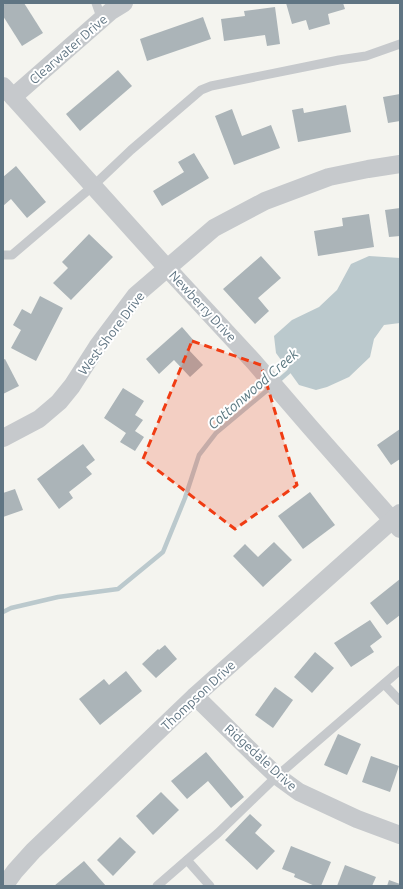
<svg xmlns="http://www.w3.org/2000/svg" width="403" height="889" font-family="Ubuntu,sans-serif">
	<rect width="100%" height="100%" fill="#f4f4ef"/>
	<!-- water -->
	<polygon fill="#bbc9cd" points="369,256 400,258 400,323 384,325 374,339 370,357 349,377 327,387 316,390 299,385 276,353 274,336 292,320 319,307 337,290 351,264"/>
	<g fill="none" stroke-linecap="round" stroke-linejoin="round">
		<!-- stream -->
		<g stroke="#bbc9cd" stroke-width="4.5">
			<polyline points="276,383 293,368"/>
			<polyline points="3,612 11,608 58,597 118,589 163,552 185,498 199,455 216,433 270,388"/>
		</g>
	</g>
	<!-- building -->
	<g fill="#abb4b8">
		<polygon points="6,3 24,3 43,33 22,46 3,16 3,5"/>
		<polygon points="286,3 343,3 345,9 328,14 330,24 309,30 306,20 292,24"/>
		<polygon points="275,7 280,44 267,46 265,35 224,41 221,19 245,16 244,11"/>
		<polygon points="203,17 211,39 147,61 140,39"/>
		<polygon points="118,70 132,86 80,131 66,114"/>
		<polygon points="400,94 400,121 388,123 383,97"/>
		<polygon points="346,105 351,132 298,142 292,110 303,108 304,113"/>
		<polygon points="232,109 242,136 271,125 280,148 234,165 215,116"/>
		<polygon points="194,153 209,178 162,206 153,191 184,172 178,162"/>
		<polygon points="16,166 46,202 27,218 11,199 3,206 3,177"/>
		<polygon points="400,208 400,236 389,237 385,210"/>
		<polygon points="369,214 374,247 318,256 314,231 343,226 342,218"/>
		<polygon points="89,234 113,257 71,300 53,283 68,268 62,262"/>
		<polygon points="261,256 281,278 258,298 269,311 255,324 223,289"/>
		<polygon points="40,296 63,308 36,361 11,348 21,330 13,325 22,309 31,314"/>
		<polygon points="182,327 195,342 187,348 203,365 190,377 174,360 159,374 146,359"/>
		<polygon points="5,359 19,386 3,394 3,360"/>
		<polygon points="123,388 144,401 135,415 143,420 135,431 144,437 135,451 120,442 126,433 104,418"/>
		<polygon points="400,429 400,459 391,465 377,445"/>
		<polygon points="83,444 95,460 86,467 92,474 69,492 73,498 59,509 37,479"/>
		<polygon points="15,489 23,510 3,517 3,493"/>
		<polygon points="310,492 335,525 303,549 278,516"/>
		<polygon points="274,542 292,560 263,587 233,556 245,544 258,557"/>
		<polygon points="400,579 400,615 387,625 370,603"/>
		<polygon points="370,620 382,637 370,646 374,652 351,667 334,643"/>
		<polygon points="165,645 177,659 156,678 142,664 158,649 159,650"/>
		<polygon points="315,652 334,668 312,693 294,677"/>
		<polygon points="126,671 142,691 100,725 79,699 104,679 109,685"/>
		<polygon points="275,687 293,700 273,728 255,715"/>
		<polygon points="338,734 361,744 347,775 324,765"/>
		<polygon points="206,752 244,797 231,808 208,781 187,799 171,781"/>
		<polygon points="371,756 399,766 390,792 362,782"/>
		<polygon points="161,792 179,810 153,835 136,816"/>
		<polygon points="250,814 262,825 255,833 275,851 257,870 225,840"/>
		<polygon points="120,837 136,852 113,876 97,860"/>
		<polygon points="291,846 331,862 321,886 315,886 294,877 295,874 282,869"/>
		<polygon points="84,861 106,886 54,886"/>
		<polygon points="345,865 376,877 372,886 337,886"/>
		<polygon points="389,880 400,884 400,886 387,886"/>
	</g>
	<g fill="none" stroke-linecap="round" stroke-linejoin="round">
		<!-- service -->
		<g stroke="#c6c9cc" stroke-width="9">
			<polyline points="96,3 102,20"/>
			<polyline points="3,255 12,255 93,186 131,150 201,90 211,86 339,60 366,56 400,44"/>
			<polyline points="384,684 400,701"/>
			<polyline points="187,860 210,886"/>
			<polyline points="157,886 218,833 277,776 400,670"/>
		</g>
		<!-- minor -->
		<g stroke="#c6c9cc" stroke-width="18">
			<polyline points="3,86 167,268 254,362 310,427 400,529"/>
			<polyline points="13,97 111,11 124,3"/>
			<polyline points="3,438 39,419 59,402 72,386 97,347 136,295 214,228 265,201 329,177 368,169 400,164"/>
			<polyline points="195,696 258,758 277,776 299,792 357,819 400,835"/>
			<polyline points="4,886 15,871 33,851 195,696 400,513"/>
		</g>
	</g>
	<!-- marked area -->
	<path fill="#f03c13" fill-opacity="0.2" stroke="#f03c13" stroke-width="3" stroke-dasharray="8 5" stroke-linejoin="round" d="M192 341 261 365 297 485 235 529 143 459Z"/>
	<g text-anchor="middle" stroke-width="4" stroke-linejoin="round" paint-order="stroke">
		<!-- street labels -->
		<g font-size="13" fill="#607583" stroke="#fff">
			<text transform="translate(68 49) rotate(-41)" y="5">Clearwater Drive</text>
			<text transform="translate(203 306) rotate(47)" y="5">Newberry Drive</text>
			<text transform="translate(111 333) rotate(-53)" y="5">West Shore Drive</text>
			<text transform="translate(198 695) rotate(-43)" y="5">Thompson Drive</text>
			<text transform="translate(261 757) rotate(42)" y="5">Ridgedale Drive</text>
		</g>
		<!-- water labels -->
		<g font-size="14" font-style="italic" fill="#5b7881" stroke="#fff">
			<text transform="translate(253 389) rotate(-41)" y="5">Cottonwood Creek</text>
		</g>
	</g>
	<!-- border -->
	<rect width="403" height="889" fill="none" stroke="#607583" stroke-width="8"/>
</svg>
